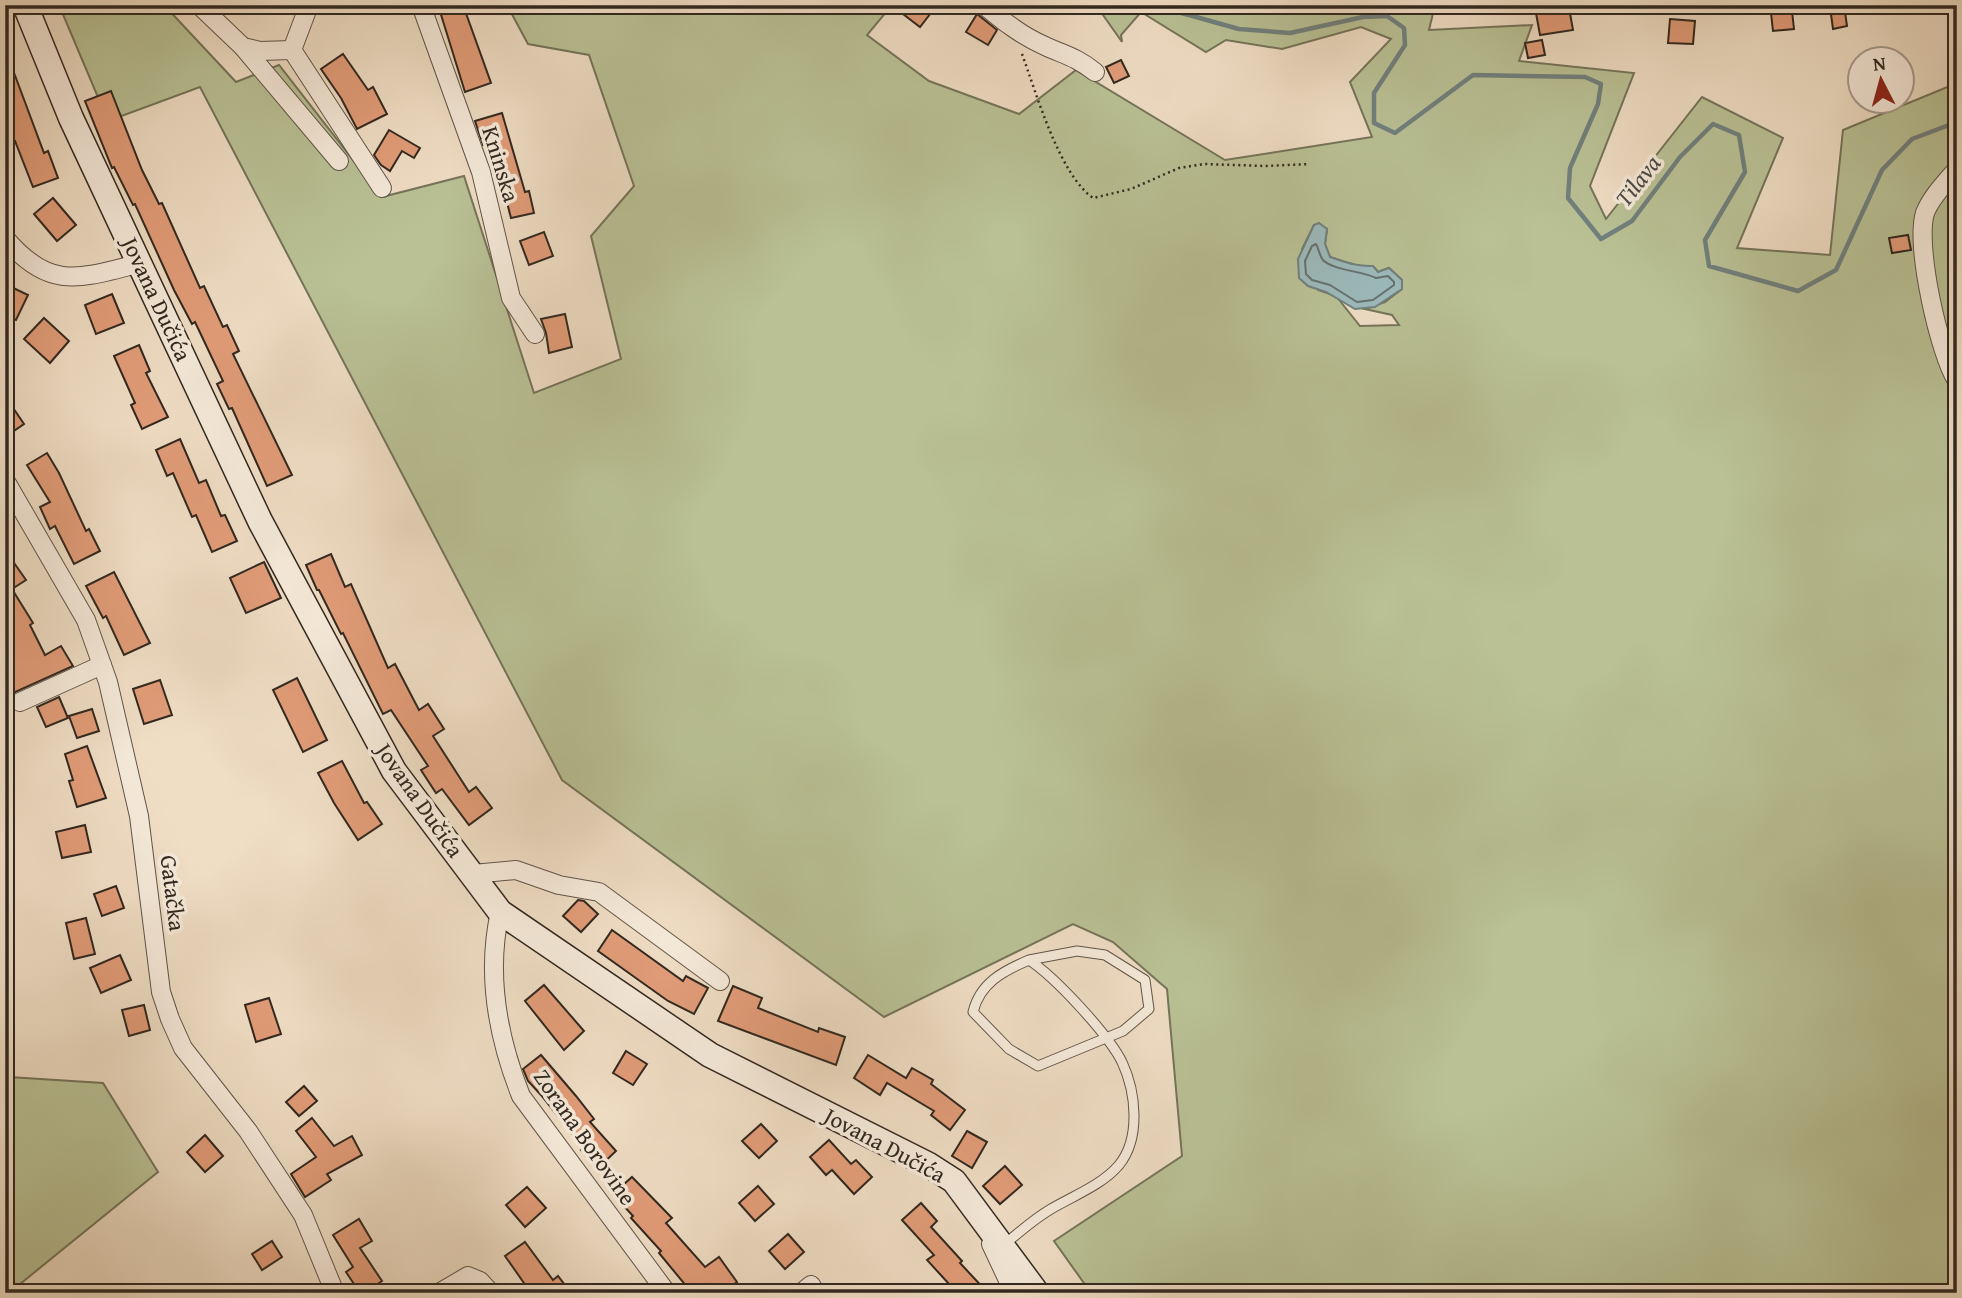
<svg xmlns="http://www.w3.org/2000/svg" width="1962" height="1298" font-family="'Gentium Book Plus',serif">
	<rect width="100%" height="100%" fill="#efddc4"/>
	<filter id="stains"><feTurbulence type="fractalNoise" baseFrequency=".00286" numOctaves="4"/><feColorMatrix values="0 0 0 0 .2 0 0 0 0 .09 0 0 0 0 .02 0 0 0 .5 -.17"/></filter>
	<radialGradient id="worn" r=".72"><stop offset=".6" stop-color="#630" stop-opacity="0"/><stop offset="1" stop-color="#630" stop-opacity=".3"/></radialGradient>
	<!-- green -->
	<g fill="#b9c195" stroke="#75745a" stroke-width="2" fill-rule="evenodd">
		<path d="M59 5H164L236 82 279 65 382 197 464 176 534 393 621 359 591 236 634 186 589 55 528 44 507 5H892L867 35 929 81 1019 114 1076 70 1225 160 1372 137 1350 82 1391 39 1361 27 1282 49 1226 40 1206 52 1141 12 1121 35 1122 42 1096 5H1435L1429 30 1532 25 1519 61 1634 73 1590 186 1606 219 1702 97 1783 138 1737 248 1830 255 1843 130 1957 83V1293H1091L1054 1241 1182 1156 1167 989 1113 942 1073 924 884 1017 562 780 200 87 108 121ZM1314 225 1327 229 1325 244 1330 257C1343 261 1356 267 1373 266L1378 272 1389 268 1402 280V289L1385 302 1365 309 1392 315 1399 325 1360 326 1336 296 1318 290 1302 249Z"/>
		<polygon points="5,1071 9,1077 103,1083 158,1172 9,1293 5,1293"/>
	</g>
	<!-- water -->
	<path fill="#9cbabc" stroke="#71807e" stroke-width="2" d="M1319 223 1327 229 1325 244 1330 257C1343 261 1356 267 1373 266L1378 272 1389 268 1402 280V289L1375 307 1355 309 1326 292 1308 286 1299 278 1298 259 1314 225Z"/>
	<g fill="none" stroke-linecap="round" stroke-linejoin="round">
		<!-- shore -->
		<path stroke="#66716e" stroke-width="2" d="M1316 244C1319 249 1319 255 1323 260 1332 270 1362 271 1376 278L1388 276 1394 282V285L1373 300 1357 302 1330 285 1312 280 1306 274 1305 261 1312 246Z"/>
		<!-- stream -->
		<g stroke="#71807e" stroke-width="4.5">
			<polyline points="1153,5 1239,29 1290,33 1363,17"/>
			<polyline points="1371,5 1363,17 1387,16 1404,28 1405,45 1374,93 1374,123 1395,133 1473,75 1585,77 1601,84 1598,104 1570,168 1568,198 1601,239 1632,221 1680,157 1713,124 1739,135 1745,172 1705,240 1709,266 1798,291 1836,270 1882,170 1912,139 1957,122"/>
		</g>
	</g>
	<!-- building -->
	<g fill="#e19c78" stroke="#312820" stroke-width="2">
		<polygon points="438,5 463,5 491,83 465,92"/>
		<polygon points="909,5 937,5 920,27 903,14"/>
		<polygon points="1844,5 1847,26 1833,29 1830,7"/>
		<polygon points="1569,8 1573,30 1540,35 1536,13"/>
		<polygon points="1792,11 1794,29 1773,31 1771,13"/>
		<polygon points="977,14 997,30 988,45 966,32"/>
		<polygon points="1670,19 1695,21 1693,44 1668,43"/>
		<polygon points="1542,40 1545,55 1528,58 1525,43"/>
		<polygon points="7,54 44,153 48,151 58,178 33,187 15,141 11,142 5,127"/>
		<polygon points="343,54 368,90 373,87 387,114 357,129 341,98 321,69"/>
		<polygon points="1121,60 1129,76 1114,83 1106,67"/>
		<polygon points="111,91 142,170 159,204 162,203 200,288 204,286 223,327 227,325 239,351 233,354 292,475 267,486 232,408 229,409 217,384 223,381 195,322 192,324 174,290 135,204 133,205 114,167 112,168 85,101"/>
		<polygon points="502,113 525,192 529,191 534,213 511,218 502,183 498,184 488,143 483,145 475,121"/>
		<polygon points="389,130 420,148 414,158 402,151 390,171 381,165 374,155"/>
		<polygon points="53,198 76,225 57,241 34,214"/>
		<polygon points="544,232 553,256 529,265 520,241"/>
		<polygon points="1908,235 1911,250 1892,253 1889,238"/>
		<polygon points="5,284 28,295 16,320 5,315"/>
		<polygon points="112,294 124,323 96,334 85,305"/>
		<polygon points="565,314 572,347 549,353 546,333 541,319"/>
		<polygon points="44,318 69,341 50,363 24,339"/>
		<polygon points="139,345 150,371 146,373 168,417 142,429 131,405 135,403 114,356"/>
		<polygon points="5,396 24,424 5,437"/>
		<polygon points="180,439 199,483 206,480 221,516 225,515 237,541 212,552 196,515 192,517 173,473 167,476 156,450"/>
		<polygon points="47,453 59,473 86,531 89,529 100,551 74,564 55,526 50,529 40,507 50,502 27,465"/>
		<polygon points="5,550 26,580 12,589 33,623 30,625 45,655 61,646 73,666 15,692 9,700 10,707 5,710"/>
		<polygon points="331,554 345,587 351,584 388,668 395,664 419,710 428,704 444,729 433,736 469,792 476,787 492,808 469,825 442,789 436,793 421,770 428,766 391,710 383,714 343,633 341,634 319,590 317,590 306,565"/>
		<polygon points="264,562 281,598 246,613 230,578"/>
		<polygon points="114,572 150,643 124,655 106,616 103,618 86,586"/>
		<polygon points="297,678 327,740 303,752 273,690"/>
		<polygon points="160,680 172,715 144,724 133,689"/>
		<polygon points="59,697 68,718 46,727 37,707"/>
		<polygon points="92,709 99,731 77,738 69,716"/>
		<polygon points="87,746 106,798 77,807 69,781 73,780 65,754"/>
		<polygon points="342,761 364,803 367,802 382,824 358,840 334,803 318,773"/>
		<polygon points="85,825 91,852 62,858 56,832"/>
		<polygon points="116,886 124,908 102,916 94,894"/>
		<polygon points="578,900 584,901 598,914 581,932 563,916"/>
		<polygon points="86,918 95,954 74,959 66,923"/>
		<polygon points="612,930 683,981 686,976 708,988 694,1014 668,1001 598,951"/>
		<polygon points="120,955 131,980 101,993 90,968"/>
		<polygon points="544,985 584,1031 564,1050 525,1001"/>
		<polygon points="733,986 762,998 758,1008 818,1032 819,1028 845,1037 836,1065 718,1021"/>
		<polygon points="269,998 281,1034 256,1042 245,1005"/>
		<polygon points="144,1005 150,1030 129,1036 122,1010"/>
		<polygon points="626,1051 647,1064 633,1085 613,1073"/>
		<polygon points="541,1055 576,1096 594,1119 590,1122 616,1151 598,1168 581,1150 583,1148 541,1095 528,1081 523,1069"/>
		<polygon points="868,1055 906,1078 912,1068 933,1080 931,1084 965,1110 950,1130 931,1115 934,1111 887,1083 880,1095 854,1078"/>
		<polygon points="304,1086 317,1101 299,1116 286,1102"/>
		<polygon points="312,1118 334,1146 352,1136 362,1155 327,1174 331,1180 305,1197 291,1174 316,1157 296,1131"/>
		<polygon points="761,1124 777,1141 759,1158 742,1141"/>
		<polygon points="967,1131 987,1142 972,1168 952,1156"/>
		<polygon points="205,1135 223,1156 205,1172 187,1152"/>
		<polygon points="829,1140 851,1164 856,1160 872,1177 854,1194 832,1170 826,1175 810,1157"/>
		<polygon points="1005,1166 1022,1185 1000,1204 983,1186"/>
		<polygon points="632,1177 672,1218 666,1223 705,1267 719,1257 737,1282 723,1293 692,1293 659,1253 661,1251 631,1218 633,1216 613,1194"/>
		<polygon points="758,1186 774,1204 755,1221 739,1203"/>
		<polygon points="527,1187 546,1208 525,1227 506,1205"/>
		<polygon points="921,1203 937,1221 931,1227 962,1261 960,1263 988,1293 942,1293 950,1285 927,1260 934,1255 902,1220"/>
		<polygon points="359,1219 372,1241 360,1248 382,1281 364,1293 360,1293 346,1272 353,1267 333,1235"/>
		<polygon points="788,1234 804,1252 785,1269 769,1251"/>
		<polygon points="272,1241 282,1257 262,1270 252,1254"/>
		<polygon points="525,1242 553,1280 558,1276 571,1293 531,1293 505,1256"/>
	</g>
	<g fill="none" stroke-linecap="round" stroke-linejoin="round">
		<defs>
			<path id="lane" d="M1004 1245C1019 1232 1034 1219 1051 1209 1073 1196 1102 1185 1119 1165 1141 1138 1136 1092 1122 1062 1108 1034 1055 977 1029 960 1003 971 980 983 973 1012L1009 1049 1038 1066 1123 1031 1149 1009 1145 980 1105 955 1077 951 1029 960"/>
			<g id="street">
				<polyline points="199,5 243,47 260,51 292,50"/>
				<polyline points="421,5 481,172 511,298 535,334"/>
				<path d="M984 5C1003 21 1022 36 1045 46 1067 56 1076 57 1095 72"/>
				<polyline points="243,47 339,161"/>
				<polyline points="292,50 382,188"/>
				<polyline points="292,50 309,5"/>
				<path d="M1957 169C1946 182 1931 197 1925 213 1915 245 1939 353 1957 381"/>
				<path d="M5 238C50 292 81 278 141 263"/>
				<polyline points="5,480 86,620 108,682 139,816 161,992 170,1019 183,1048 248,1131 303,1215 335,1293"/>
				<polyline points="20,702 102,665"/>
				<polyline points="473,874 516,870 559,885 599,892 720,981"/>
				<path d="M500 912C486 974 498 1038 521 1096L667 1293"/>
				<polyline points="991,1244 1014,1293"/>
				<polyline points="439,1293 468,1276 480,1281 491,1293"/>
				<polyline points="801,1293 811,1285 816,1293"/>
			</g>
			<polyline id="secondary" points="25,5 71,118 260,521 394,771 500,912 710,1055 929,1165 954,1181 1037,1293"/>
		</defs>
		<!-- lane casing -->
		<use href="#lane" stroke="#605549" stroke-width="11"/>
		<!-- street casing -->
		<use href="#street" stroke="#605549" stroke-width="20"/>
		<!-- secondary casing -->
		<use href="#secondary" stroke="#312820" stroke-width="27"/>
		<!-- path -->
		<path stroke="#312820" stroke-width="2.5" stroke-dasharray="2 3.5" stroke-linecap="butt" d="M1022 54C1036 92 1059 174 1093 198L1131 189 1179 168 1204 164 1265 166 1309 164"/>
		<!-- lane -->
		<use href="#lane" stroke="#f5e9d9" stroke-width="9"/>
		<!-- street -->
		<use href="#street" stroke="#f5e9d9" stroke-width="18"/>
		<!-- secondary -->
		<use href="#secondary" stroke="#f5e9d9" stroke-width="24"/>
	</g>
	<g text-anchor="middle" stroke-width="7" stroke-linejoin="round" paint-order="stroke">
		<!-- street labels -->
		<g font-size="23" fill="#312820" stroke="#f5e9d9">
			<text transform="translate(501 164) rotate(73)" y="8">Kninska</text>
			<text transform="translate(157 299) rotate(65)" y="8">Jovana Dučića</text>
			<text transform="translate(420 800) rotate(55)" y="8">Jovana Dučića</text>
			<text transform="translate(173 893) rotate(83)" y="8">Gatačka</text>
			<text transform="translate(585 1137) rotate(55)" y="8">Zorana Borovine</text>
			<text transform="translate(885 1145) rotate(28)" y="8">Jovana Dučića</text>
		</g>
		<!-- water labels -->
		<g font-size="24" font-style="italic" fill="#4c4c47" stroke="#f5e9d9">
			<text transform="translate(1638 181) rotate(-52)" y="8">Tilava</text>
		</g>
	</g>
	<!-- margin -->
	<rect width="1962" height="1298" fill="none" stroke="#efddc4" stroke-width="28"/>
	<rect x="7" y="7" width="1948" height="1284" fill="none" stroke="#312820" stroke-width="3.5"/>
	<rect x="14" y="14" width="1934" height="1270" fill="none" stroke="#312820" stroke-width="2"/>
	<!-- north arrow -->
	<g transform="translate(1881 80) rotate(354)"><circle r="33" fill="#f5e9d9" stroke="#a79c8f" stroke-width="2"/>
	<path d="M0-5L12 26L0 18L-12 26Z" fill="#8f2418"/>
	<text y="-10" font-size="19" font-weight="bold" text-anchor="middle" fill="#312820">N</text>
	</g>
	<rect width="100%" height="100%" filter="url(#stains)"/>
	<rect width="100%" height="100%" fill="url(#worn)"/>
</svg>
